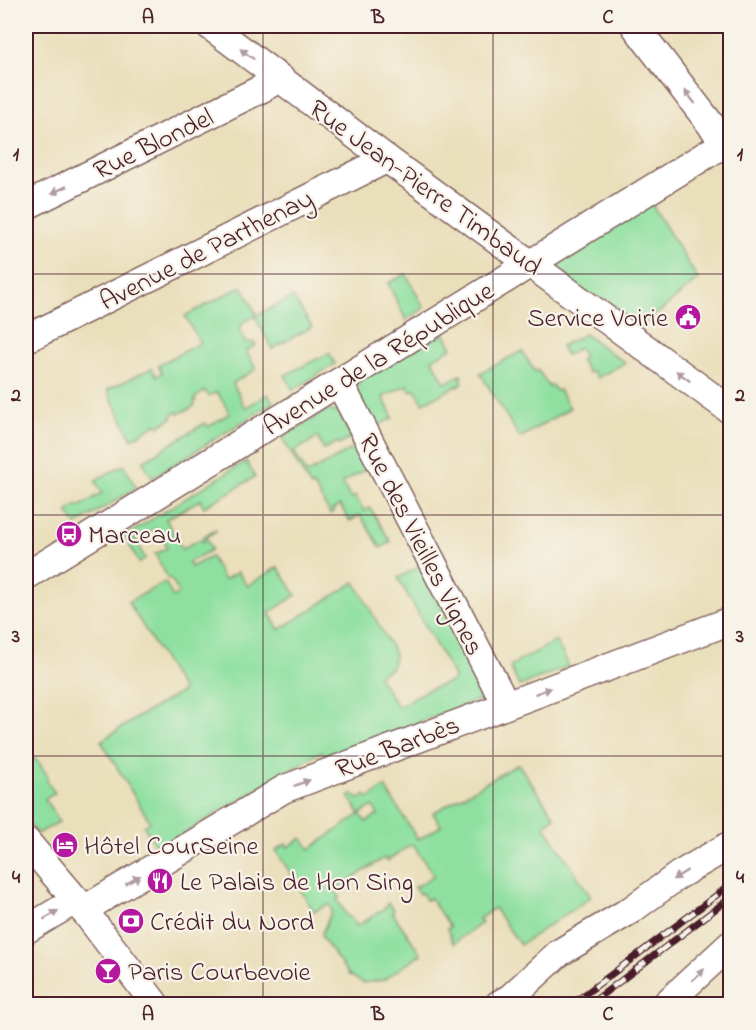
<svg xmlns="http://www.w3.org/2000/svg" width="756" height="1030" font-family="'Indie Flower',sans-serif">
	<rect width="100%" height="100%" fill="#f7f3e8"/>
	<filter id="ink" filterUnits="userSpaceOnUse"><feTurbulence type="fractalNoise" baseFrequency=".0167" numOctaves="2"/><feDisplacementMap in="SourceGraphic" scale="12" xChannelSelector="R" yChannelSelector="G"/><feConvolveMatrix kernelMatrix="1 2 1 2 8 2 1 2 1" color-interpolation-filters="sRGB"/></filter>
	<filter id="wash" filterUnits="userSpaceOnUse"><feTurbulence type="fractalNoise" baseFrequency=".008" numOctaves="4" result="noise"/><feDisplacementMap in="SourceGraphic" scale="24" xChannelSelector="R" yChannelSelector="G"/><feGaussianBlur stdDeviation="1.35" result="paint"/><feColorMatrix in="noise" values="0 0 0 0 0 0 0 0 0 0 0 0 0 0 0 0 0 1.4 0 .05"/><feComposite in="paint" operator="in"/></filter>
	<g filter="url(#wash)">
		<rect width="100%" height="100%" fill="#eadfbb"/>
		<!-- green -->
		<g fill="#8fe0a0" stroke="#6c8066" stroke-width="1.5">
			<polygon points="651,203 698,279 637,331 559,274 559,260"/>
			<polygon points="406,274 424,308 406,320 388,283"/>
			<polygon points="242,286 257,315 293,297 312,327 272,349 255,316 241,323 242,325 239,330 245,342 247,343 253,342 256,345 246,351 256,369 233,383 245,408 268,394 273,403 152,478 143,461 205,423 208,427 230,413 217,392 209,396 205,391 195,398 196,401 194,402 195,405 194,406 186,411 185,410 179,414 177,412 171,416 172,418 159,426 157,423 132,439 107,390 152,368 156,376 162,373 158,365 200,343 185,316"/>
			<polygon points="444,333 452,348 432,359 445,383 461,375 462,377 461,378 463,383 423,403 415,389 410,391 407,385 383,397 393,418 372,428 356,392 359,380"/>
			<polygon points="585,334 625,363 597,378 593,371 589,373 580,360 584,357 579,348 566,355 561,346"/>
			<polygon points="522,351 535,372 538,370 549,387 552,385 556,391 559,390 570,408 520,438 480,373"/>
			<polygon points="329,353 335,364 293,390 285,375"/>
			<polygon points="327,410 340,413 352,437 339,445 337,442 324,449 317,437 294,452 307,474 357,446 368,468 342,483 351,499 355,496 364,511 370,508 391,542 381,548 360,515 350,521 340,505 332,510 333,512 330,514 314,486 311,487 282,438"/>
			<polygon points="246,461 255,477 204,507 200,500 166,519 182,549 200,539 202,542 204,541 203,537 216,530 216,531 206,537 211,548 211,550 189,562 191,567 211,557 224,580 238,572 247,586 278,567 296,595 269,613 279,630 355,582 395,654 392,667 378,676 398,707 425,691 453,681 454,677 398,578 420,566 483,687 479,700 409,726 327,758 322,751 157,849 144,826 150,822 101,741 138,717 183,691 128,602 165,582 173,597 179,593 171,579 169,580 155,554 167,548 157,528 135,539 145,559 139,563 125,536"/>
			<polygon points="124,465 136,488 76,525 67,512 77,505 79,507 102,493 95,480"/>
			<polygon points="556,641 569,666 519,686 510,666"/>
			<polygon points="30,757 37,760 47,775 47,782 55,793 45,799 59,822 37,834 26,820 26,760"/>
			<polygon points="518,764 555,817 544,825 591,897 520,945 494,908 479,919 482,923 459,939 454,944 450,937 451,936 447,929 450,927 430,898 426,900 422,893 419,894 414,887 421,884 434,875 412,844 387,861 384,858 335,890 340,897 337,900 348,917 350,917 357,926 384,909 388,903 394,910 392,912 421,954 383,980 363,983 349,975 321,936 332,910 328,904 314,912 276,850 286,844 288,847 302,838 310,849 360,814 366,822 378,815 373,806 360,814 349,797 353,794 357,798 360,799 365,795 368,799 385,787 418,840 441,826 433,813"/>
		</g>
	</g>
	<g filter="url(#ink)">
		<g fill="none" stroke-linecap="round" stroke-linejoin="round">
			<defs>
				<g id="minor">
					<polyline points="210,26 387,159 730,410"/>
					<polyline points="635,26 725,143"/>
					<polyline points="26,206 261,89 280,78"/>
					<polyline points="26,339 387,159"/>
					<polyline points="339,382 506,705"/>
					<polyline points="26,576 730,140"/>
					<polyline points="26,841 76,900 155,1004"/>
					<polyline points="83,910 284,789 730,621"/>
					<polyline points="26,930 76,900"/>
					<polyline points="499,1004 510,998 559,953 631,910 679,875 730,845"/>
					<polyline points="666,1004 730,945"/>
				</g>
			</defs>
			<!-- minor casing -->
			<use href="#minor" stroke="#82625d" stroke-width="30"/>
			<!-- minor -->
			<use href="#minor" stroke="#fff" stroke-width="27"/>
			<defs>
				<g id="rail">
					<polyline points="572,1004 730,885"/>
					<polyline points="590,1004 730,898"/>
				</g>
			</defs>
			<!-- rail casing -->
			<use href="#rail" stroke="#4a1f2b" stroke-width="7"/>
			<!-- rail -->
			<use href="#rail" stroke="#f7f3e8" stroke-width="4.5" stroke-dasharray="14" stroke-linecap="butt"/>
		</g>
		<!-- one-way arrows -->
		<defs><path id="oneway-solid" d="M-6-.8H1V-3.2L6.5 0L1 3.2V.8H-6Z" transform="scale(1.5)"/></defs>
		<g fill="#ae9aa0">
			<use href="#oneway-solid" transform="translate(247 54) rotate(-143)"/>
			<use href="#oneway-solid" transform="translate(690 97) rotate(-128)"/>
			<use href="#oneway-solid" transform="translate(59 190) rotate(154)"/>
			<use href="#oneway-solid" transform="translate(683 376) rotate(-144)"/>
			<use href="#oneway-solid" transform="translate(543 691) rotate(-20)"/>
			<use href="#oneway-solid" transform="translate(302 783) rotate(-21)"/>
			<use href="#oneway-solid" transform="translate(680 875) rotate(148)"/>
			<use href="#oneway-solid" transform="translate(133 880) rotate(-31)"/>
			<use href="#oneway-solid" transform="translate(51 915) rotate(-31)"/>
			<use href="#oneway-solid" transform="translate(698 975) rotate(-43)"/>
		</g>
	</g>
	<!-- grid -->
	<path fill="none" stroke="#4a1f2b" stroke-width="1.5" stroke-opacity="0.55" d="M263 26V1004M493 26V1004M26 274H730M26 515H730M26 756H730"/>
	<!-- icons -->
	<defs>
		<symbol id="civic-disc" viewBox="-11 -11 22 22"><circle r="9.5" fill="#b5179e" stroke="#f7f3e8"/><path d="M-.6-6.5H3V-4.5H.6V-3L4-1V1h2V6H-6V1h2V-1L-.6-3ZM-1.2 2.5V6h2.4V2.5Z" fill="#fff"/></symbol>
		<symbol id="bus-disc" viewBox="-11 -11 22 22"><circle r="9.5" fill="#b5179e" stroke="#f7f3e8"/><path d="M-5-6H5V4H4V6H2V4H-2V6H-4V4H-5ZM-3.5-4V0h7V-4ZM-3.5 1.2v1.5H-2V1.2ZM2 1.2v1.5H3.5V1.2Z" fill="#fff"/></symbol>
		<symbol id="hotel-disc" viewBox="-11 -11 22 22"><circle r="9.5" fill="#b5179e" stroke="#f7f3e8"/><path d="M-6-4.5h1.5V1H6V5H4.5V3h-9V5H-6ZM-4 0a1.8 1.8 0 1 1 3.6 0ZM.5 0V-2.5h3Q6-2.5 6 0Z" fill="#fff"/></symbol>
		<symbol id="restaurant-disc" viewBox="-11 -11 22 22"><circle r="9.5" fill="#b5179e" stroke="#f7f3e8"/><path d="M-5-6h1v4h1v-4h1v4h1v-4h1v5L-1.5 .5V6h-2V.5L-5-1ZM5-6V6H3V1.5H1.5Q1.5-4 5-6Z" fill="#fff"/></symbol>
		<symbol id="bank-disc" viewBox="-11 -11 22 22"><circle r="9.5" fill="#b5179e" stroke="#f7f3e8"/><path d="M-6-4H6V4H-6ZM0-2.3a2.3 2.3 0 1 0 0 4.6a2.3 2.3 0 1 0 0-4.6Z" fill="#fff"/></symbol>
		<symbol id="bar-disc" viewBox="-11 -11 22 22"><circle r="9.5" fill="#b5179e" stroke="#f7f3e8"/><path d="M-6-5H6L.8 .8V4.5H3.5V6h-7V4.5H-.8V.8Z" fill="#fff"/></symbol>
	</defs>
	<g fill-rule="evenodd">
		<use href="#civic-disc" x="673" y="302" width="30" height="30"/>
		<use href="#bus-disc" x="54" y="519" width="30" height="30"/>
		<use href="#hotel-disc" x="50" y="830" width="30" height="30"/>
		<use href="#restaurant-disc" x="145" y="866" width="30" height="30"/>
		<use href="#bank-disc" x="116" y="906" width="30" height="30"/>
		<use href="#bar-disc" x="93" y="956" width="30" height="30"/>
	</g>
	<g text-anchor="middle" stroke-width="4.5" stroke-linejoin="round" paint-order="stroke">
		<!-- street labels -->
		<g font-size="27" fill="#4a1f2b" stroke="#f7f3e8">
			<text transform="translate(153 143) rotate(-26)" y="9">Rue Blondel</text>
			<text transform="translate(426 187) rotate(36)" y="9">Rue Jean-Pierre Timbaud</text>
			<text transform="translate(206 249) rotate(-27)" y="9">Avenue de Parthenay</text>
			<text transform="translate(378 358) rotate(-32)" y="9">Avenue de la République</text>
			<text transform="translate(422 544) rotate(63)" y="9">Rue des Vieilles Vignes</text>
			<text transform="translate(397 746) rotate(-21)" y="9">Rue Barbès</text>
		</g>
		<!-- poi labels -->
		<g font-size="27" fill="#4a1f2b" stroke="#f7f3e8" text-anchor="start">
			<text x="668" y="326" text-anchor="end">Service Voirie</text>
			<text x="88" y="543">Marceau</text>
			<text x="84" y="854">Hôtel CourSeine</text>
			<text x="180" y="890">Le Palais de Hon Sing</text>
			<text x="150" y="930">Crédit du Nord</text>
			<text x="128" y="980">Paris Courbevoie</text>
		</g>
	</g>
	<!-- margin -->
	<rect width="756" height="1030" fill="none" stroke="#f7f3e8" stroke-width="66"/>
	<rect x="33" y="33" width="690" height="964" fill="none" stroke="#4a1f2b" stroke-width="2"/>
	<g font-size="20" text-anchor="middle" font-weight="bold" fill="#4a1f2b">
		<text x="148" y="23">A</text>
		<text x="378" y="23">B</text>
		<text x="608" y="23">C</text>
		<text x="16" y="160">1</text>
		<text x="740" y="160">1</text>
		<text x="16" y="401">2</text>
		<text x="740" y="401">2</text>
		<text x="16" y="642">3</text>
		<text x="740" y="642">3</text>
		<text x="16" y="883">4</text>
		<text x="740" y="883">4</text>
		<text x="148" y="1020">A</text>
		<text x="378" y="1020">B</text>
		<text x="608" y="1020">C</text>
	</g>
</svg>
